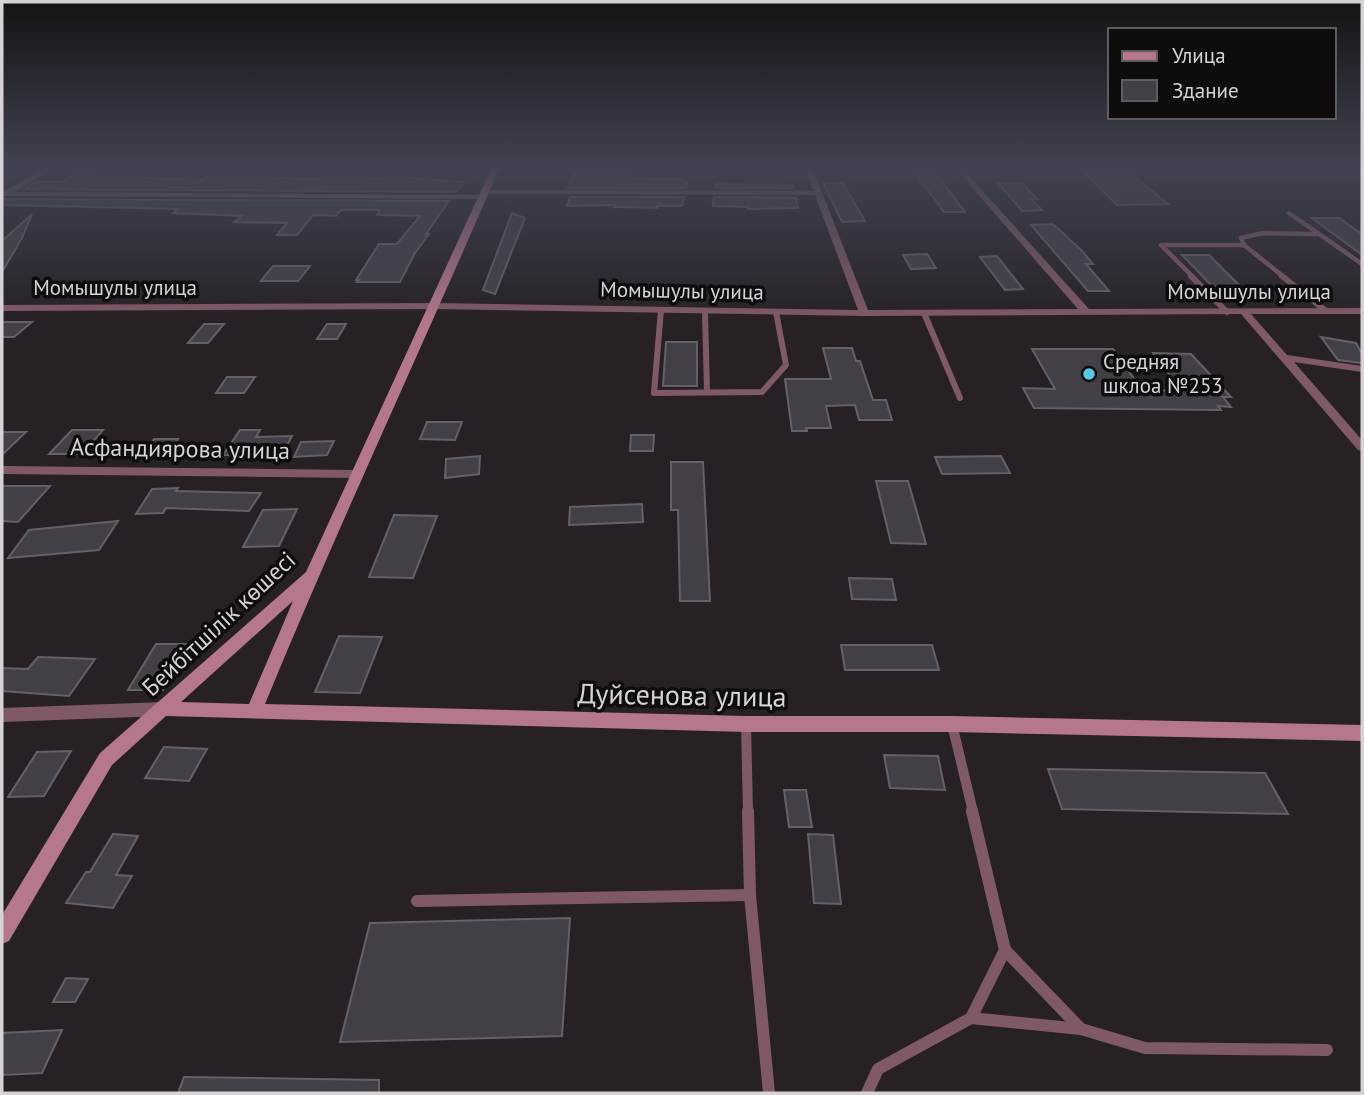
<svg xmlns="http://www.w3.org/2000/svg" width="1364" height="1095" font-family="'PT Sans',sans-serif">
	<rect width="100%" height="100%" fill="#272126"/>
	<!-- building -->
	<g fill="#433f46" stroke="#646068" stroke-width="2">
		<polygon points="912,169 933,169 965,212 944,212"/>
		<polygon points="1080,169 1125,169 1168,204 1117,205"/>
		<polygon points="574,173 628,174 627,178 683,179 683,182 687,182 686,188 568,188"/>
		<polygon points="73,175 203,180 208,176 318,179 321,177 384,178 386,176 464,182 456,192 24,189 36,182 62,182"/>
		<polygon points="823,183 843,183 865,221 842,222"/>
		<polygon points="998,183 1022,183 1037,199 1031,199 1042,210 1022,211"/>
		<polygon points="716,184 793,185 793,188 715,188"/>
		<polygon points="570,197 684,197 682,206 657,206 657,208 614,207 615,205 567,206"/>
		<polygon points="714,197 796,198 798,208 748,209 748,207 713,206"/>
		<polygon points="2,199 449,201 426,234 429,234 415,253 400,282 357,282 359,280 356,280 379,244 397,244 420,216 377,215 380,210 341,210 336,216 313,215 297,235 277,235 287,223 234,222 241,216 173,213 178,209 2,205"/>
		<polygon points="512,213 525,218 495,294 483,290"/>
		<polygon points="32,214 22,238 2,272 2,241"/>
		<polygon points="1312,218 1339,218 1362,234 1362,255"/>
		<polygon points="1053,224 1081,250 1093,264 1086,264 1109,291 1088,291 1031,225"/>
		<polygon points="927,254 936,268 911,269 903,255"/>
		<polygon points="1182,255 1209,255 1241,287 1212,286"/>
		<polygon points="997,256 1023,289 1005,290 980,257"/>
		<polygon points="273,266 310,266 298,281 261,281"/>
		<polygon points="2,322 32,322 14,337 2,337"/>
		<polygon points="204,324 224,324 208,343 188,343"/>
		<polygon points="327,324 346,324 337,339 317,339"/>
		<polygon points="1321,337 1356,343 1362,354 1362,363 1338,360"/>
		<polygon points="666,342 697,342 697,386 663,386"/>
		<polygon points="823,348 852,348 856,361 860,361 873,400 886,400 892,420 859,420 855,405 826,406 831,428 806,428 807,431 792,431 785,379 831,379"/>
		<polygon points="1032,349 1113,349 1142,390 1182,391 1153,353 1191,354 1231,397 1223,397 1231,407 1218,406 1221,410 1034,408 1023,388 1055,389"/>
		<polygon points="227,377 255,377 244,393 216,393"/>
		<polygon points="427,422 462,422 455,440 420,439"/>
		<polygon points="72,430 103,430 82,454 49,454"/>
		<polygon points="240,430 260,430 256,437 292,436 281,456 223,455"/>
		<polygon points="2,432 26,432 2,455"/>
		<polygon points="631,435 654,435 653,451 630,451"/>
		<polygon points="154,439 178,439 167,456 142,456"/>
		<polygon points="334,441 327,455 294,457 301,442"/>
		<polygon points="480,456 479,474 445,478 446,459"/>
		<polygon points="1001,456 1010,473 942,474 935,457"/>
		<polygon points="671,462 703,462 710,601 680,601 678,510 671,510"/>
		<polygon points="876,481 908,481 926,544 891,543"/>
		<polygon points="2,486 50,486 18,522 2,521"/>
		<polygon points="178,488 176,491 261,493 249,511 166,508 163,513 136,514 152,489"/>
		<polygon points="642,504 643,522 569,525 570,507"/>
		<polygon points="297,509 279,546 243,547 263,510"/>
		<polygon points="394,515 437,516 413,578 369,577"/>
		<polygon points="118,521 99,550 8,558 29,530"/>
		<polygon points="849,578 892,579 896,600 852,599"/>
		<polygon points="339,636 382,637 360,693 315,692"/>
		<polygon points="156,644 189,644 163,690 128,690"/>
		<polygon points="841,645 932,645 939,670 845,670"/>
		<polygon points="38,657 68,658 95,659 69,696 2,691 2,668 28,669"/>
		<polygon points="164,747 207,749 189,781 145,778"/>
		<polygon points="71,751 44,796 8,797 37,752"/>
		<polygon points="884,755 938,756 945,790 890,788"/>
		<polygon points="1048,769 1265,773 1288,814 1062,809"/>
		<polygon points="784,790 806,790 812,827 789,827"/>
		<polygon points="113,834 138,836 116,875 132,876 113,908 66,903 86,872 90,872"/>
		<polygon points="808,834 833,835 841,904 814,903"/>
		<polygon points="570,918 562,1036 340,1042 370,923"/>
		<polygon points="66,978 88,979 75,1002 53,1002"/>
		<polygon points="62,1030 42,1073 2,1075 2,1033"/>
		<polygon points="184,1077 379,1080 379,1093 178,1093"/>
	</g>
	<g fill="none" stroke-linecap="round" stroke-linejoin="round">
		<!-- lane-far3 -->
		<g stroke="#805966" stroke-width="4.5">
			<polyline points="1289,213 1362,264"/>
			<polyline points="1244,245 1284,277"/>
			<polyline points="1193,277 1161,245 1244,245 1241,238 1263,233 1316,234"/>
		</g>
		<!-- lane-far2 -->
		<g stroke="#805966" stroke-width="6">
			<polyline points="1191,276 1227,312"/>
			<polyline points="1282,276 1326,311"/>
			<polyline points="661,310 654,393 762,392 786,365 776,312"/>
			<polyline points="705,311 707,392"/>
			<polyline points="924,313 960,398"/>
		</g>
		<!-- lane-far1 -->
		<g stroke="#805966" stroke-width="10">
			<polyline points="746,724 748,812"/>
			<polyline points="952,724 973,812"/>
		</g>
		<!-- lane -->
		<g stroke="#805966" stroke-width="12">
			<polyline points="748,811 750,895 769,1093"/>
			<polyline points="417,901 750,895"/>
			<polyline points="1005,950 1081,1029 1145,1048 1327,1050"/>
			<polyline points="971,1018 1081,1029"/>
			<polyline points="867,1093 878,1069 971,1018 1005,950 972,811"/>
		</g>
		<!-- street -->
		<g fill="#805966" fill-rule="evenodd">
			<polygon points="44,169 52,169 15,192 481,195 485,197 481,199 2,196 2,192"/>
			<polygon points="805,169 813,169 868,310 1078,309 956,169 963,169 1089,309 1362,308 1362,314 1251,314 1287,355 1362,366 1362,372 1294,362 1362,440 1362,451 1358,450 1241,314 864,316 435,309 2,311 2,305 435,303 858,310 815,195 485,194 481,192 485,190 814,191"/>
			<polygon points="1217,169 1257,169 1253,171 1220,172"/>
			<polygon points="2,466 357,470 363,474 357,478 2,474"/>
			<polygon points="163,702 169,704 171,709 169,714 163,716 2,722 2,708"/>
		</g>
		<!-- secondary -->
		<path fill="#b4778c" fill-rule="evenodd" d="M491 169H499C422 348 339 524 265 704L746 716H952L1362 725V741L952 732H746L166 716 112 765 9 941 2 944V915L100 753 306 572ZM293 601 249 704 181 702Z"/>
	</g>
	<!-- sky -->
	<linearGradient id="sky" x2="0" y2="1"><stop stop-color="#151215"/><stop offset="0.52" stop-color="#414352"/><stop offset="1" stop-color="#414352" stop-opacity="0"/></linearGradient>
	<rect width="1364" height="322" fill="url(#sky)"/>
	<!-- markers -->
	<circle fill="#57c9e2" stroke="#0f0c0e" stroke-width="2.5" cx="1089" cy="374" r="7"/>
	<g text-anchor="middle" stroke-width="7" stroke-linejoin="round" paint-order="stroke">
		<!-- far-street labels -->
		<g font-size="21" fill="#d6d2d5" stroke="#0f0c0e">
			<text x="115" y="295">Момышулы улица</text>
			<text transform="translate(682 291) rotate(1)" y="7">Момышулы улица</text>
			<text x="1249" y="299">Момышулы улица</text>
		</g>
		<!-- far-poi labels -->
		<g font-size="21" fill="#d6d2d5" stroke="#0f0c0e" text-anchor="start">
			<text x="1103" y="369">Средняя<tspan x="1103" dy="24">шклоа №253</tspan></text>
		</g>
		<!-- street labels -->
		<g font-size="24" fill="#d6d2d5" stroke="#0f0c0e">
			<text transform="translate(180 449) rotate(1)" y="8">Асфандиярова улица</text>
			<text transform="translate(219 624) rotate(-43)" y="8">Бейбітшілік көшесі</text>
		</g>
		<!-- near-street labels -->
		<g font-size="28" fill="#d6d2d5" stroke="#0f0c0e">
			<text transform="translate(682 695) rotate(1)" y="10">Дуйсенова улица</text>
		</g>
	</g>
	<!-- border -->
	<rect width="1364" height="1095" fill="none" stroke="#d6d2d5" stroke-width="7"/>
	<!-- legend -->
	<rect x="1108" y="28" width="228" height="91" fill="#0f0c0e" stroke="#5f5b5e" stroke-width="2"/>
	<rect x="1122" y="51" width="35" height="10" fill="#b4778c" stroke="#5f5b5e" stroke-width="2"/>
	<text x="1172" y="63" font-size="21" fill="#d6d2d5">Улица</text>
	<rect x="1122" y="80" width="35" height="21" fill="#433f46" stroke="#5f5b5e" stroke-width="2"/>
	<text x="1172" y="98" font-size="21" fill="#d6d2d5">Здание</text>
</svg>
